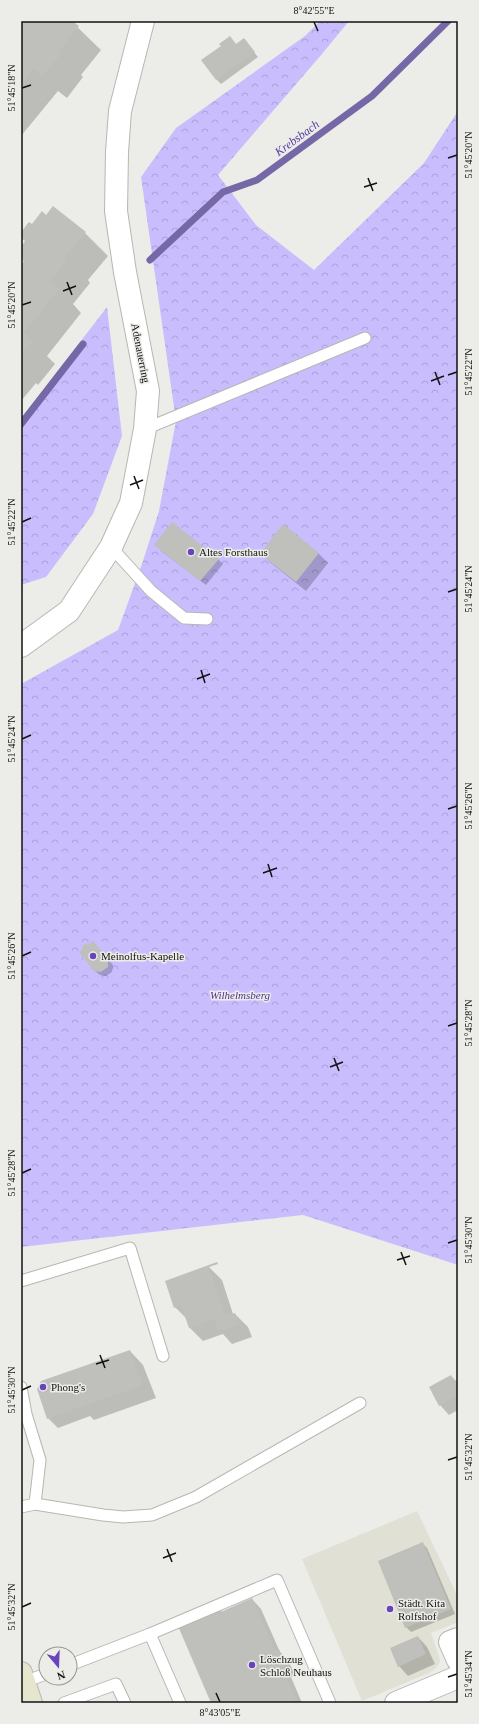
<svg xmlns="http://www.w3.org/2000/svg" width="479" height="1724" font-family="Georgia,serif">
	<defs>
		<pattern id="forest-crowns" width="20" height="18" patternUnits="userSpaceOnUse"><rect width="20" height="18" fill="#c9bdfe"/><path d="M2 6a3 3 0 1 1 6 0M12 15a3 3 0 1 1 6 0" fill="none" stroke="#aca1d9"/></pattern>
	</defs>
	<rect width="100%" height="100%" fill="#ecede8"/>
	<!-- built -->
	<polygon fill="#e0e0d5" points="417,1511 458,1597 458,1622 431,1633 439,1656 440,1662 436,1668 429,1673 362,1701 302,1559"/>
	<!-- forest -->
	<g fill="url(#forest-crowns)">
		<polygon points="320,21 349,21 322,54 218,175 256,225 314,270 424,163 458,111 458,1265 303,1215 21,1247 21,684 118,630 142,564 159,511 176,421 141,177 176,128 305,36"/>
		<polygon points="107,307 122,436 93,514 46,577 21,585 21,419"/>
	</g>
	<!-- shadow -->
	<g fill="#0003">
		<polygon points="21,21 71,21 101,50 81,75 83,77 67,98 58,91 21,136"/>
		<polygon points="244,40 258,57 221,84 216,79 237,45"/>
		<polygon points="46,216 85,233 108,256 88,280 90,283 73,304 81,313 47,356 55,364 38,385 36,383 21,401 21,267 25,262 21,258 21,249 27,241 21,236 21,233"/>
		<polygon points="160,550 218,559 223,564 206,585"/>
		<polygon points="318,553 328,563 306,591 271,563 261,554"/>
		<polygon points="93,942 113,965 112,972 106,976 100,975 94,970 88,946"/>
		<polygon points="208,1266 222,1280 233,1314 235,1314 248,1327 252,1337 232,1344 223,1334 203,1341 190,1328 187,1319 175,1307"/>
		<polygon points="130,1351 143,1365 156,1398 94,1420 90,1416 58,1428 48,1418"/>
		<polygon points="451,1376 458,1383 458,1410 449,1415 440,1405"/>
		<polygon points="422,1543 427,1548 455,1614 411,1632 406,1627"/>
		<polygon points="252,1599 261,1609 280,1652 288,1660 295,1675 291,1677 302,1703 213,1703 219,1609 222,1612"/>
		<polygon points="418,1637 427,1647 435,1664 408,1676 399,1666"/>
	</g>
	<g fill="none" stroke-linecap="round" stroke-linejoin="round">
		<!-- stream -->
		<g stroke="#7668a6" stroke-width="7">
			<polyline points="150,260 223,192 257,180 372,96 448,21"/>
			<polyline points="21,424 83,344"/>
		</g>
	</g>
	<!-- building -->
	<g fill="#bfbfbb">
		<polygon points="21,21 72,21 79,26 59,51 61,54 43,76 34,69 21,85"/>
		<polygon points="230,36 236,44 244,38 255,52 216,80 201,60 221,46 219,44"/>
		<polygon points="53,206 86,232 65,257 68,259 50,282 59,289 24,333 33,341 21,355 21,265 24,261 21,259 21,247 25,241 21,238 21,232 29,222 32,224 42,211 46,215"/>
		<polygon points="172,522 219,559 200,581 154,545"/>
		<polygon points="283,524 319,553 296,582 260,554"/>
		<polygon points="93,941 108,959 108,967 101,972 94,971 79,952 83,949 82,947 86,943 88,945"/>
		<polygon points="217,1262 218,1264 209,1267 226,1316 235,1313 239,1324 218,1331 214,1319 189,1328 181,1305 174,1308 165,1281"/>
		<polygon points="130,1350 143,1385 47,1419 37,1389 41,1381"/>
		<polygon points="451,1375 458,1387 458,1395 439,1406 429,1387"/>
		<polygon points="423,1542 451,1609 405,1628 378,1561"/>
		<polygon points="252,1598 275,1651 279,1649 286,1665 282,1667 297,1703 211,1703 178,1626 219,1608 221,1612"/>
		<polygon points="418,1636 426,1654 398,1667 390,1648"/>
	</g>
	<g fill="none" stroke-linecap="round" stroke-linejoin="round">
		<defs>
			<g id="service">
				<polyline points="145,429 365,338"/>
				<polyline points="111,547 151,591 184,618 207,619"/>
				<polyline points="21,1281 130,1248 163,1356"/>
				<polyline points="21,1387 26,1414 40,1460 35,1504"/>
				<polyline points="21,1507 35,1504 103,1515 123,1517 152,1515 196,1497 360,1403"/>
				<polyline points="150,1634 180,1703"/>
				<polyline points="70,1665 150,1634 277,1580 330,1703"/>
				<polyline points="24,1682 46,1674"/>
				<polyline points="64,1703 116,1684 125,1703"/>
			</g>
			<g id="minor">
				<polyline points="21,646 69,611 111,547 131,503 145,429 148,391 125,272 116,211 117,152 120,111 143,21"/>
				<polyline points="458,1639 450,1642 458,1660"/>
				<polyline points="396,1703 458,1677"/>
			</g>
			<polyline id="secondary" points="21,1673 31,1703"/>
		</defs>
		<!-- service casing -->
		<use href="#service" stroke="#b7b7b3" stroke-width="13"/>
		<!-- minor casing -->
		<use href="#minor" stroke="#b7b7b3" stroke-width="24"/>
		<!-- secondary casing -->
		<use href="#secondary" stroke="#b7b7b3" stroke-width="24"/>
		<!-- service -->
		<use href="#service" stroke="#fff" stroke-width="11"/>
		<!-- minor -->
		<use href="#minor" stroke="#fff" stroke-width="22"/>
		<!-- secondary -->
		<use href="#secondary" stroke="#e6e6cf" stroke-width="22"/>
	</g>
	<!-- ticks -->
	<path fill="none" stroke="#121210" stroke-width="1.5" d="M314 22 318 31M22 88 31 85M448 158 457 155M368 178 373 191M364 187 377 183M67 282 72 295M63 291 76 286M22 305 31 302M435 372 440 385M448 375 457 372M431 381 444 376M134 476 139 489M130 485 143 480M22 522 31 518M448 592 457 589M201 670 205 683M197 679 210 674M22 739 31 735M448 809 457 806M268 864 272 877M263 873 277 868M22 956 31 952M448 1026 457 1023M334 1058 339 1071M330 1067 343 1062M22 1173 31 1169M448 1243 457 1240M401 1252 406 1265M397 1260 410 1256M100 1355 105 1368M96 1364 109 1360M22 1390 31 1386M448 1460 457 1457M167 1549 172 1562M163 1558 176 1553M22 1607 31 1603M448 1677 457 1674M216 1693 220 1702"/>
	<!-- markers -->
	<g fill="#6843bc" stroke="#ecede8" stroke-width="1.5">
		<circle cx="191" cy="552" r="4"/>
		<circle cx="93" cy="956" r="4"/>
		<circle cx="43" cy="1387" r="4"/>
		<circle cx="390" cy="1609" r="4"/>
		<circle cx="252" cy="1665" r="4"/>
	</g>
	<g text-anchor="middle" stroke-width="3" stroke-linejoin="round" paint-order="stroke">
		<!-- street labels -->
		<g font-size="11" fill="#121210" stroke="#ecede8">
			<text transform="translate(141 353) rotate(79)" y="4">Adenauerring</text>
		</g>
		<!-- poi labels -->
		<g font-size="11" fill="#121210" stroke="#ecede8" text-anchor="start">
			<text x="199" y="556">Altes Forsthaus</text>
			<text x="101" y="960">Meinolfus-Kapelle</text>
			<text x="51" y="1391">Phong's</text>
			<text x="398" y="1607">Städt. Kita<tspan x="398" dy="13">Rolfshof</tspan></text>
			<text x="260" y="1663">Löschzug<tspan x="260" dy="13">Schloß Neuhaus</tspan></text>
		</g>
		<!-- park labels -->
		<g font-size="11" font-style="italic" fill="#513097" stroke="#ecede8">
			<text x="240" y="999">Wilhelmsberg</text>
		</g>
		<!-- water labels -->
		<g font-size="12" font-style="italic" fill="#593aa1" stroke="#ecede8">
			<text transform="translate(297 138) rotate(-36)" y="4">Krebsbach</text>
		</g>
	</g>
	<!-- border -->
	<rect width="479" height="1724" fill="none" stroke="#ecede8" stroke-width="44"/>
	<!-- north arrow -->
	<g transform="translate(58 1666) rotate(161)"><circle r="19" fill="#ecede8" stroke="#959592"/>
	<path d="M0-3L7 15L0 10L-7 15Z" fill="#6843bc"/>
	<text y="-6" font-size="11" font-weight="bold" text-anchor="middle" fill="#121210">N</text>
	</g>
	<rect x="22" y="22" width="435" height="1680" fill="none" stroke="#121210" stroke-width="1.5"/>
	<g font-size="10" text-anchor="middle" fill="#121210">
		<text x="314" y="14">8°42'55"E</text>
		<text transform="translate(11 88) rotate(-90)" y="4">51°45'18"N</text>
		<text transform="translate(468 155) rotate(-90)" y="4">51°45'20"N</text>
		<text transform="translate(11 305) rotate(-90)" y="4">51°45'20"N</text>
		<text transform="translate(468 372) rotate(-90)" y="4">51°45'22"N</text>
		<text transform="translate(11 522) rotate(-90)" y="4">51°45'22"N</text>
		<text transform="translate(468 589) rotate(-90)" y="4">51°45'24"N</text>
		<text transform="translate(11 739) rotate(-90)" y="4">51°45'24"N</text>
		<text transform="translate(468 806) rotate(-90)" y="4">51°45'26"N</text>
		<text transform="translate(11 956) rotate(-90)" y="4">51°45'26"N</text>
		<text transform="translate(468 1023) rotate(-90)" y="4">51°45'28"N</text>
		<text transform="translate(11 1173) rotate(-90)" y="4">51°45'28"N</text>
		<text transform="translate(468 1240) rotate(-90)" y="4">51°45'30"N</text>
		<text transform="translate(11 1390) rotate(-90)" y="4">51°45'30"N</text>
		<text transform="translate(468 1457) rotate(-90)" y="4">51°45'32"N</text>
		<text transform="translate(11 1607) rotate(-90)" y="4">51°45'32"N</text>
		<text transform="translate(468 1674) rotate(-90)" y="4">51°45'34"N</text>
		<text x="220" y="1716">8°43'05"E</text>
	</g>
</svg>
